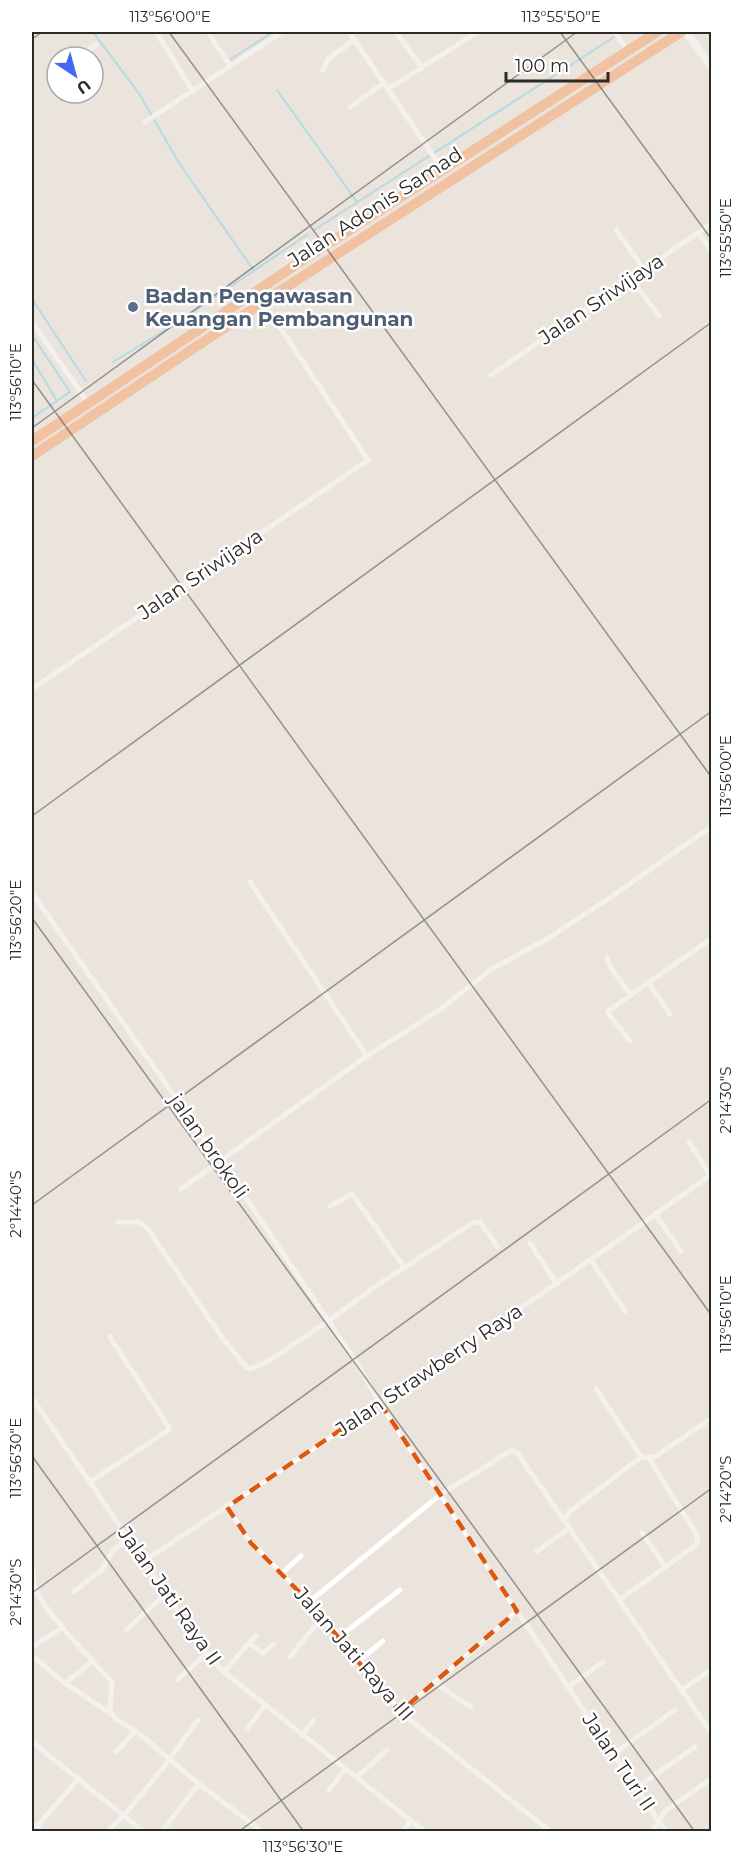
<svg xmlns="http://www.w3.org/2000/svg" width="743" height="1863" font-family="Montserrat,sans-serif">
	<rect width="100%" height="100%" fill="#ebe4dc"/>
	<g fill="none" stroke-linecap="round" stroke-linejoin="round">
		<!-- stream -->
		<g stroke="#73cee9" stroke-width="2">
			<polyline points="93,32 140,95 179,163 254,271"/>
			<polyline points="231,59 273,32"/>
			<polyline points="277,90 357,202"/>
			<polyline points="314,230 622,32"/>
			<polyline points="32,299 86,381"/>
			<polyline points="32,335 70,392 32,418"/>
			<polyline points="32,359 57,401"/>
			<polyline points="113,362 180,321 308,234"/>
		</g>
		<!-- street -->
		<g stroke="#fff" stroke-width="5">
			<polyline points="156,32 193,91"/>
			<polyline points="208,32 230,66"/>
			<polyline points="349,32 443,170"/>
			<polyline points="396,32 422,68"/>
			<polyline points="615,32 628,51"/>
			<polyline points="78,57 96,45"/>
			<polyline points="323,70 328,59 354,40"/>
			<polyline points="388,89 476,33 476,32"/>
			<polyline points="350,107 384,83"/>
			<polyline points="145,122 282,32"/>
			<polyline points="616,230 644,269"/>
			<polyline points="698,233 712,251"/>
			<polyline points="631,278 659,316"/>
			<polyline points="32,322 88,403"/>
			<polyline points="491,375 712,223"/>
			<polyline points="32,689 368,460 263,302"/>
			<polyline points="250,882 367,1056"/>
			<polyline points="32,893 250,1204 356,1362 380,1403 517,1611 666,1832"/>
			<polyline points="607,958 611,968 630,994"/>
			<polyline points="648,982 670,1014"/>
			<polyline points="630,1041 608,1013 608,1011 712,938"/>
			<polyline points="689,1142 710,1175"/>
			<polyline points="181,1189 367,1056 438,1011 492,969 550,937 611,897 712,826"/>
			<polyline points="330,1206 352,1194 404,1267"/>
			<polyline points="655,1214 681,1251"/>
			<polyline points="118,1222 138,1222 147,1228 224,1340 246,1367 250,1369 267,1362 327,1322 373,1288 474,1222 480,1222 498,1247"/>
			<polyline points="530,1243 557,1284"/>
			<polyline points="591,1260 625,1311"/>
			<polyline points="596,1389 642,1458"/>
			<polyline points="32,1398 207,1653 224,1672 425,1832"/>
			<polyline points="90,1482 170,1429 110,1337"/>
			<polyline points="227,1507 247,1538 309,1602 360,1660 400,1712 551,1832"/>
			<polyline points="564,1520 568,1513 637,1460 642,1458 656,1456 712,1418"/>
			<polyline points="642,1533 665,1566"/>
			<polyline points="537,1551 570,1528"/>
			<path d="M144 1561C335 1435 525 1308 712 1174"/>
			<path d="M32 1567C35 1573 33 1579 34 1585 40 1608 94 1662 112 1682L110 1710 115 1718 141 1735 199 1784 263 1832"/>
			<polyline points="282,1573 301,1556"/>
			<polyline points="73,1592 102,1570 112,1552 128,1538"/>
			<polyline points="619,1600 696,1545 698,1537 649,1458"/>
			<polyline points="309,1602 441,1494 512,1450 518,1454 712,1734"/>
			<polyline points="126,1630 166,1594"/>
			<polyline points="339,1637 400,1590"/>
			<polyline points="249,1643 256,1636"/>
			<polyline points="32,1647 63,1627"/>
			<polyline points="32,1656 65,1683 93,1661"/>
			<polyline points="290,1657 322,1617"/>
			<polyline points="360,1660 383,1641"/>
			<polyline points="224,1672 249,1643 263,1653 274,1644"/>
			<polyline points="177,1680 207,1653"/>
			<polyline points="65,1683 111,1714"/>
			<polyline points="435,1683 471,1707"/>
			<polyline points="568,1687 603,1662"/>
			<polyline points="682,1690 712,1669"/>
			<polyline points="400,1712 481,1644 517,1611"/>
			<polyline points="247,1729 265,1705"/>
			<polyline points="302,1735 313,1721"/>
			<polyline points="32,1742 144,1832"/>
			<polyline points="116,1752 135,1731"/>
			<polyline points="613,1754 675,1710"/>
			<polyline points="356,1778 387,1750"/>
			<polyline points="636,1788 695,1747"/>
			<polyline points="329,1790 345,1769"/>
			<polyline points="32,1823 42,1832"/>
			<polyline points="32,1832 79,1778"/>
			<path d="M107 1832C142 1798 170 1759 198 1720"/>
			<polyline points="161,1832 199,1784"/>
			<polyline points="402,1832 411,1821"/>
			<polyline points="652,1832 665,1811 712,1778"/>
		</g>
		<!-- secondary -->
		<polyline stroke="#fff" stroke-width="8" points="686,32 712,68"/>
		<!-- highway -->
		<g stroke="#f7995b" stroke-width="10">
			<polyline points="32,441 300,262 657,32"/>
			<polyline points="32,456 263,302 681,32"/>
		</g>
	</g>
	<!-- marked area -->
	<path d="M0 0H743V1863H0ZM380 1403 517 1611 400 1712 309 1602 251 1543 227 1507Z" fill="#ebe4dc" fill-opacity=".55" fill-rule="evenodd"/>
	<path fill="none" stroke="#de570e" stroke-width="4.5" stroke-dasharray="12 8" stroke-linejoin="round" d="M380 1403 517 1611 400 1712 309 1602 251 1543 227 1507Z"/>
	<!-- ticks -->
	<path fill="none" stroke="#2a2a2a" stroke-width="1.5" stroke-opacity="0.45" d="M169 32 712 778M560 32 712 240M32 39 42 32M32 380 712 1316M32 428 577 32M32 816 712 322M32 918 695 1832M32 1205 712 711M32 1456 304 1832M32 1593 712 1099M238 1832 712 1488"/>
	<!-- markers -->
	<circle fill="#5c6f8a" stroke="#fff" stroke-width="2" cx="133" cy="307" r="6"/>
	<g text-anchor="middle" stroke-width="5" stroke-linejoin="round" paint-order="stroke">
		<!-- street labels -->
		<g font-size="20" fill="#2a2a2a" stroke="#fff">
			<text transform="translate(375 207) rotate(-33)" y="7">Jalan Adonis Samad</text>
			<text transform="translate(601 299) rotate(-34)" y="7">Jalan Sriwijaya</text>
			<text transform="translate(200 574) rotate(-34)" y="7">Jalan Sriwijaya</text>
			<text transform="translate(209 1146) rotate(55)" y="7">jalan brokoli</text>
			<text transform="translate(429 1370) rotate(-34)" y="7">Jalan Strawberry Raya</text>
			<text transform="translate(170 1596) rotate(55)" y="7">Jalan Jati Raya II</text>
			<text transform="translate(354 1654) rotate(49)" y="7">Jalan Jati Raya III</text>
			<text transform="translate(619 1762) rotate(56)" y="7">Jalan Turi II</text>
		</g>
		<!-- service labels -->
		<g font-size="20" font-weight="bold" fill="#4e5e75" stroke="#fff" text-anchor="start">
			<text x="145" y="303">Badan Pengawasan<tspan x="145" dy="23">Keuangan Pembangunan</tspan></text>
		</g>
	</g>
	<!-- border -->
	<rect width="743" height="1863" fill="none" stroke="#ffffff" stroke-width="66"/>
	<!-- north arrow -->
	<g transform="translate(75 75) rotate(144)"><circle r="28" fill="#ffffff" stroke="#aaaaaa" stroke-width="1.5"/>
	<path d="M0-4.5L10 22L0 15L-10 22Z" fill="#4269f2"/>
	<text y="-9" font-size="16" font-weight="bold" text-anchor="middle" fill="#2a2a2a">U</text>
	</g>
	<!-- scale -->
	<path d="M506 72v9h102v-9" fill="none" stroke="#2a2a2a" stroke-width="3"/>
	<text x="515" y="72" font-size="18" fill="#2a2a2a" stroke="#ffffff" stroke-width="4.5" paint-order="stroke">100 m</text>
	<rect x="33" y="33" width="677" height="1797" fill="none" stroke="#2a2a2a" stroke-width="2"/>
	<g font-size="15" text-anchor="middle" fill="#2a2a2a">
		<text x="170" y="22">113°56'00"E</text>
		<text x="561" y="22">113°55'50"E</text>
		<text transform="translate(726 238) rotate(-90)" y="5">113°55'50"E</text>
		<text transform="translate(16 382) rotate(-90)" y="5">113°56'10"E</text>
		<text transform="translate(726 776) rotate(-90)" y="5">113°56'00"E</text>
		<text transform="translate(16 920) rotate(-90)" y="5">113°56'20"E</text>
		<text transform="translate(726 1100) rotate(-90)" y="5">2°14'30"S</text>
		<text transform="translate(16 1204) rotate(-90)" y="5">2°14'40"S</text>
		<text transform="translate(726 1314) rotate(-90)" y="5">113°56'10"E</text>
		<text transform="translate(16 1458) rotate(-90)" y="5">113°56'30"E</text>
		<text transform="translate(726 1489) rotate(-90)" y="5">2°14'20"S</text>
		<text transform="translate(16 1592) rotate(-90)" y="5">2°14'30"S</text>
		<text x="303" y="1852">113°56'30"E</text>
	</g>
</svg>
